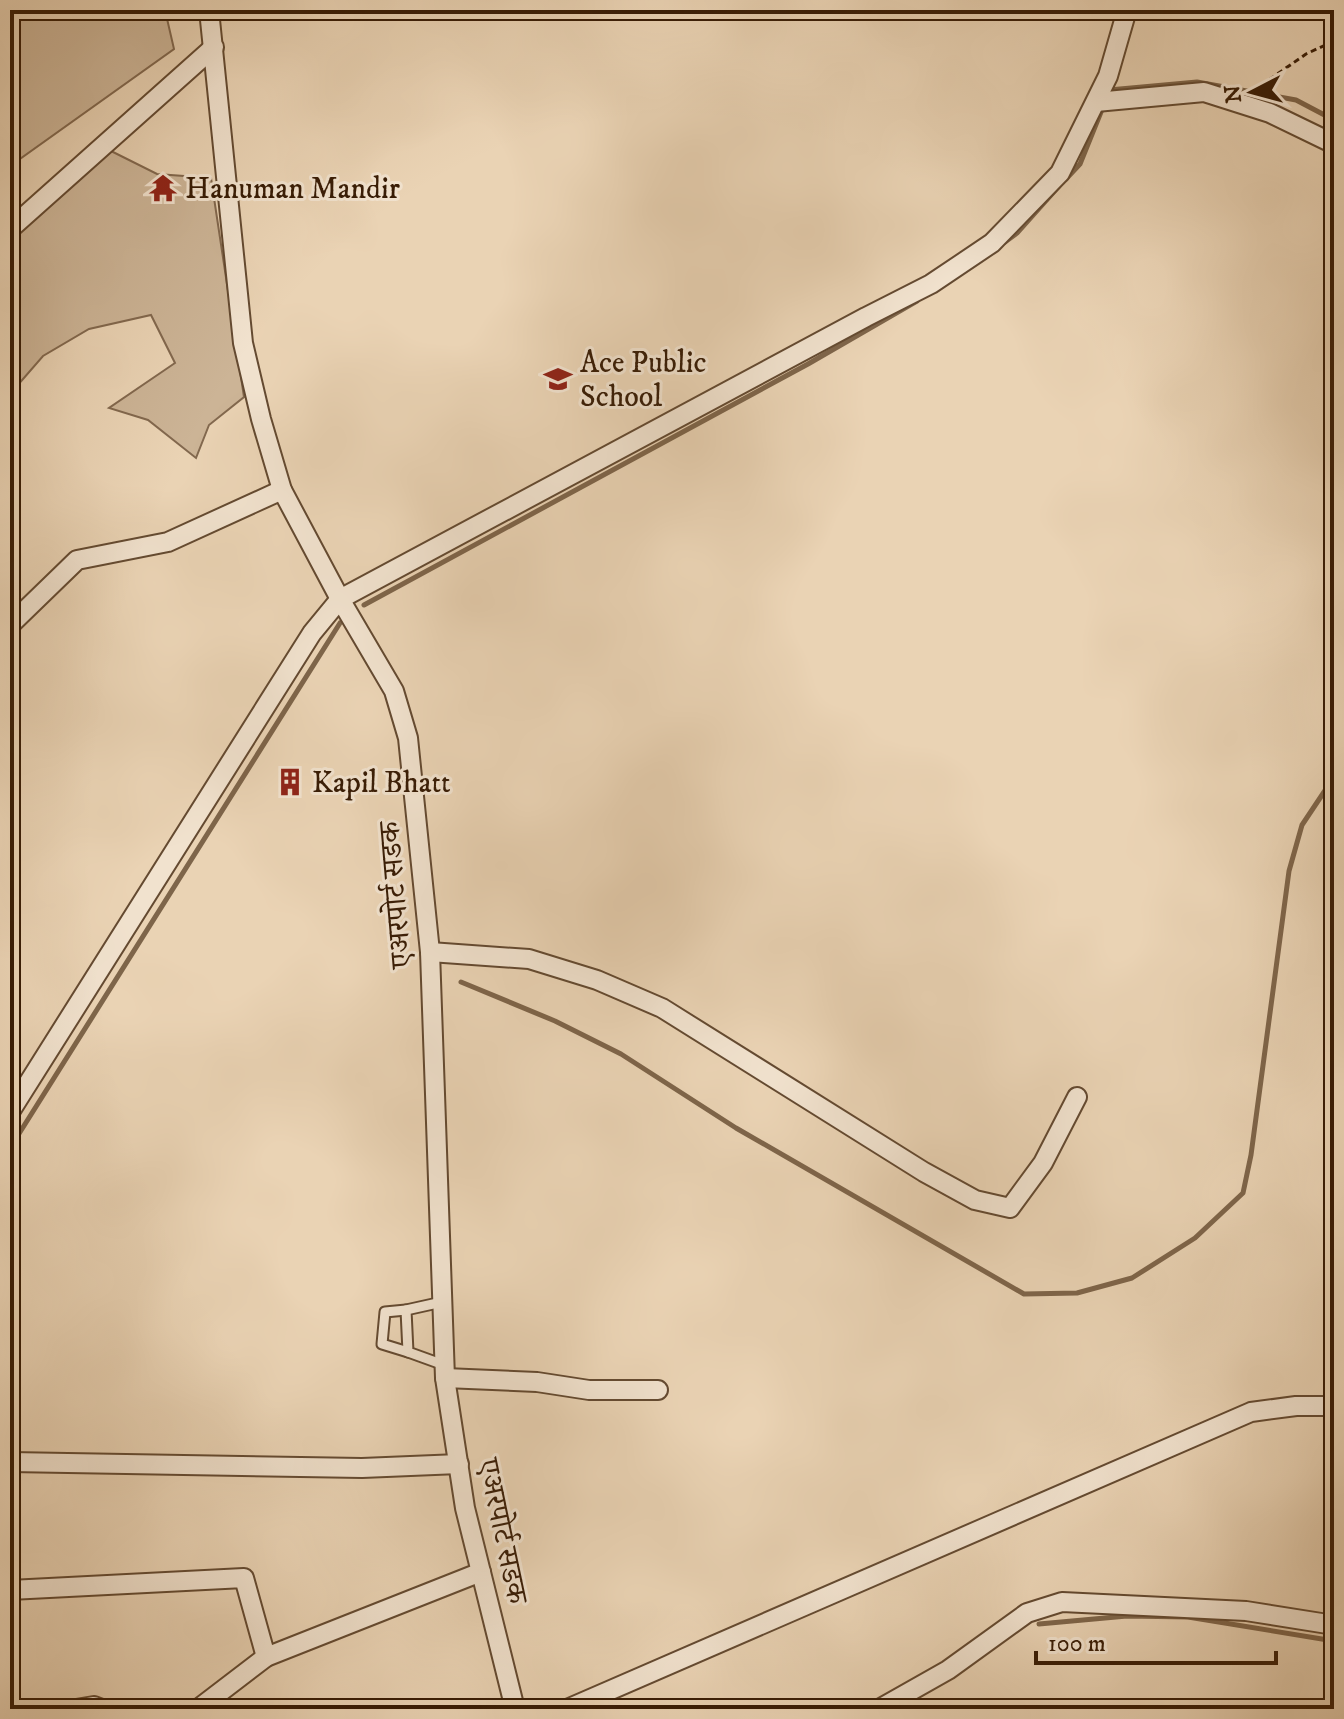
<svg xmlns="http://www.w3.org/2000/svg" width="1344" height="1719" font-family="'IM FELL DW Pica','Noto Serif Devanagari',serif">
	<rect width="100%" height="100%" fill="#ead3b4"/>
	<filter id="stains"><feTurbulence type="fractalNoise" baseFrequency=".0025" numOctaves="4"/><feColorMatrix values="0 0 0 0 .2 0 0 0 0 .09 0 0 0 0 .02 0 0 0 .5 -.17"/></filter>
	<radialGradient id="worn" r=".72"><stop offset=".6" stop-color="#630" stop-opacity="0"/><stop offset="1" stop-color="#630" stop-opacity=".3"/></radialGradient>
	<!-- green -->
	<g fill="#ccb496" stroke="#82684e" stroke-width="2">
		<polygon points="10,10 165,10 174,49 10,166"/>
		<polygon points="105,148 157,174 211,178 244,397 209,425 196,458 148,420 109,408 175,363 151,315 89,329 43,356 10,394 10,231"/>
	</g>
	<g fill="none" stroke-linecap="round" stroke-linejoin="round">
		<!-- stream -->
		<g stroke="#7e654a" stroke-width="5">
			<polyline points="1109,90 1197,82 1296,100 1334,120"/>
			<polyline points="1066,179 1080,164 1103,107"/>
			<polyline points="1005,242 1017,233 1059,186"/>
			<polyline points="364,605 808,364 917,301"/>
			<polyline points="461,982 555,1021 621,1054 736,1128 1024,1294 1077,1293 1132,1278 1195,1238 1243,1193 1251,1155 1289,871 1302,825 1334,777"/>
			<polyline points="10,1148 340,623"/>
			<polyline points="1039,1624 1127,1616 1188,1617 1334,1641"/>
		</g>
		<defs>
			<g id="lane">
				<polyline points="442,1302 406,1310 408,1352 444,1365"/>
				<polyline points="406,1310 385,1312 382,1344 408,1352"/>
			</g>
			<g id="street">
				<polyline points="209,10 243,343 261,419 282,490 340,599 394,691 408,738 430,952 445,1378 465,1508 515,1709"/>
				<polyline points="1096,102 1204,92 1270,113 1334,144"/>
				<polyline points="10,229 214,47"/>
				<polyline points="10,625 77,560 168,542 282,490"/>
				<polyline points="430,952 529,959 597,980 662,1008 924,1172 975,1200 1010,1208 1043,1163 1077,1097"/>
				<polyline points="10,1112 312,633 340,599 866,317 931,284 992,243 1060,173 1108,76 1127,10"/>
				<polyline points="445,1378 537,1382 589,1390 658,1390"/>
				<polyline points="10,1462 362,1468 459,1464"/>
				<polyline points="10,1590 244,1578 266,1657"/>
				<polyline points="76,1709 94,1706 102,1709"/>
				<polyline points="198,1709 266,1657 481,1572"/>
				<polyline points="567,1709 1251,1412 1296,1406 1334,1406"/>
				<polyline points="879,1709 948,1670 1027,1613 1062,1602 1246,1611 1334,1625"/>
			</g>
		</defs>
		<!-- lane casing -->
		<use href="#lane" stroke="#644a31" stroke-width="13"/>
		<!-- street casing -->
		<use href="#street" stroke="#644a31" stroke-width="22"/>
		<!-- path -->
		<polyline stroke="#381c05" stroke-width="3" stroke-dasharray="6 4" stroke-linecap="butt" points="1253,91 1306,54 1334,41"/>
		<!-- lane -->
		<use href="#lane" stroke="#f1e2ce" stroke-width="9"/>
		<!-- street -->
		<use href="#street" stroke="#f1e2ce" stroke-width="18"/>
	</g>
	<!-- icons -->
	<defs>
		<symbol id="temple-bare" viewBox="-9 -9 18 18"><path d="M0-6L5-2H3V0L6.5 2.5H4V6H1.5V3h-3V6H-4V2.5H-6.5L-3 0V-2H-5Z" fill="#8f2418" stroke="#f1e2ce" stroke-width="2.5" paint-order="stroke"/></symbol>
		<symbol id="school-bare" viewBox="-9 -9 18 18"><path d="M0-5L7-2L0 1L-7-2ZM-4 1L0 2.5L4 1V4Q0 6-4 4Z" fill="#8f2418" stroke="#f1e2ce" stroke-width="2.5" paint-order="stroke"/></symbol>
		<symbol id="building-bare" viewBox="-9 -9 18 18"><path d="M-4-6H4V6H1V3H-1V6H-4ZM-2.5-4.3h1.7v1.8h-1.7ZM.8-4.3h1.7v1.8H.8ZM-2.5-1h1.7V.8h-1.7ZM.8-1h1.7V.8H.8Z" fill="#8f2418" stroke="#f1e2ce" stroke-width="2.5" paint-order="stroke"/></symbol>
	</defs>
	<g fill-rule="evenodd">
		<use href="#temple-bare" x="143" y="168" width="40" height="40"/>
		<use href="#school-bare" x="538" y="359" width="40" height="40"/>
		<use href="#building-bare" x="270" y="762" width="40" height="40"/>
	</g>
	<g text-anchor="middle" stroke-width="6" stroke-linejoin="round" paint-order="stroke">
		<!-- poi labels -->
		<g font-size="30" fill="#381c05" stroke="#f1e2ce" text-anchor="start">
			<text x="185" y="198">Hanuman Mandir</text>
			<text x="580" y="372">Ace Public<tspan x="580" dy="34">School</tspan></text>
			<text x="312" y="792">Kapil Bhatt</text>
		</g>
		<!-- street labels -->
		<g font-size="30" fill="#381c05" stroke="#f1e2ce">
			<text transform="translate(395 895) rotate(-95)" y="10">एअरपोर्ट सडक</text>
			<text transform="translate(503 1531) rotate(78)" y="10">एअरपोर्ट सडक</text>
		</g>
	</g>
	<!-- margin -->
	<rect width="1344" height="1719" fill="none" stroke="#ead3b4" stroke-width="40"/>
	<rect x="12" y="12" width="1320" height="1695" fill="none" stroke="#381c05" stroke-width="4"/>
	<rect x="20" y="20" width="1304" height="1679" fill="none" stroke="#381c05" stroke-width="2"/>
	<!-- north arrow -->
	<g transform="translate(1252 92) rotate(264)" stroke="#f1e2ce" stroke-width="6" paint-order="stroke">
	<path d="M0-6L14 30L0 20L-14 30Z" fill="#381c05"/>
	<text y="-12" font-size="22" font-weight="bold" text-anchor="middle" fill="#381c05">N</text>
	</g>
	<!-- scale -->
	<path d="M1036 1651v12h240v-12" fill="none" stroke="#381c05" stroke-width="4"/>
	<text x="1048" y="1651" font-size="24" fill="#381c05" stroke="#f1e2ce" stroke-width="6" paint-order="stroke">100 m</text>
	<rect width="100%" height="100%" filter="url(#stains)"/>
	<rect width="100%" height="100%" fill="url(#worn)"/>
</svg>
